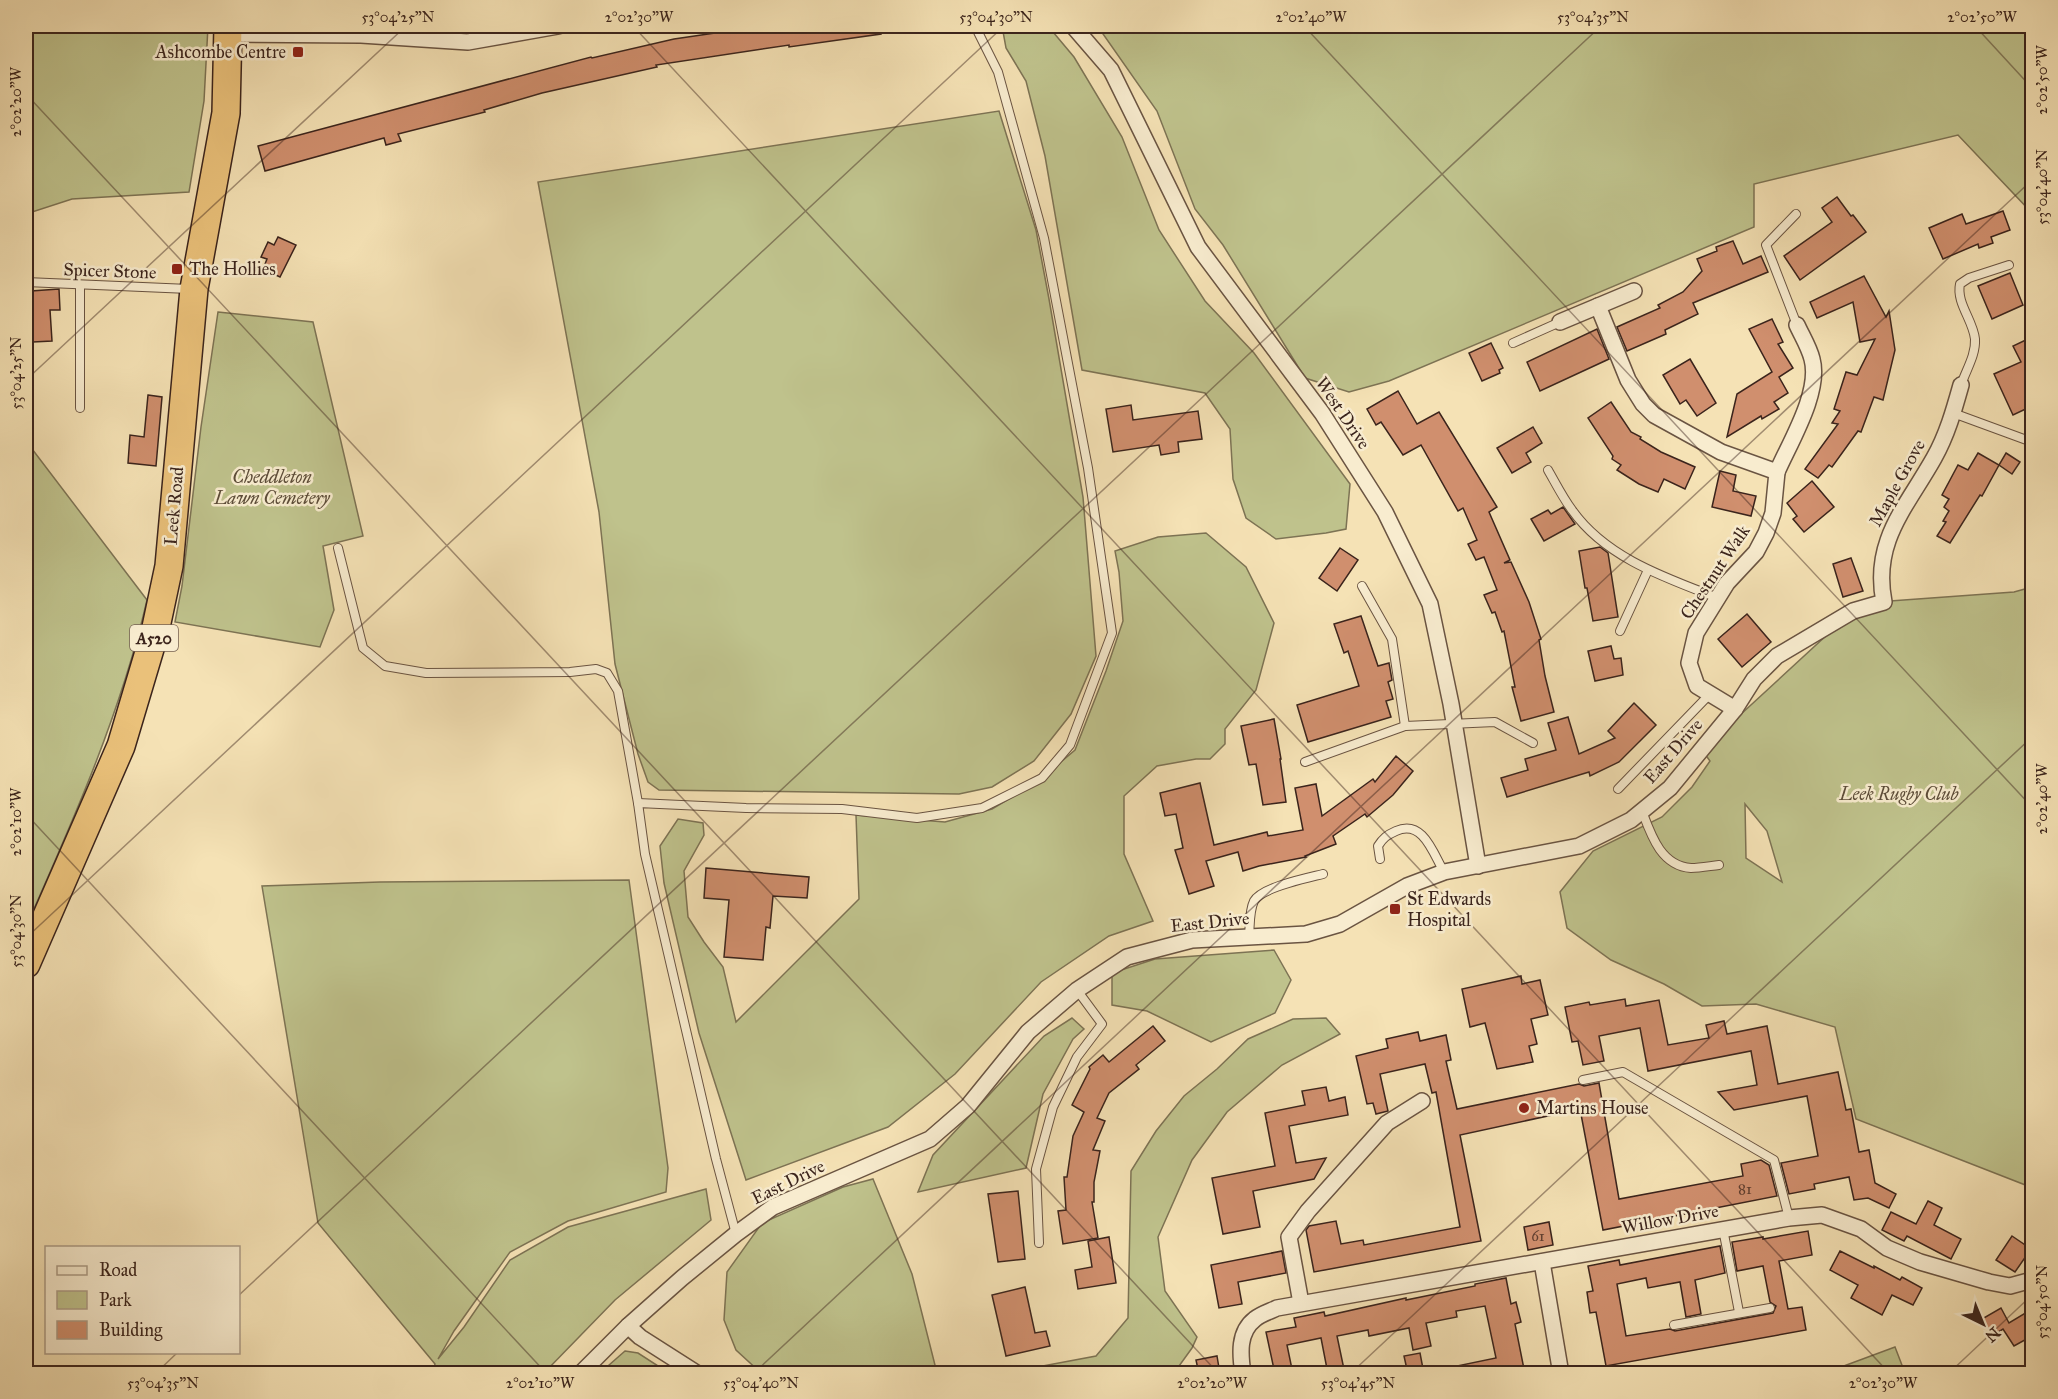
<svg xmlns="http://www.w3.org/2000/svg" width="2058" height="1399" font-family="'IM FELL Great Primer',serif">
	<rect width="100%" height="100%" fill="#f5e2b5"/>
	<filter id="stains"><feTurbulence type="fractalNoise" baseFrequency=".00333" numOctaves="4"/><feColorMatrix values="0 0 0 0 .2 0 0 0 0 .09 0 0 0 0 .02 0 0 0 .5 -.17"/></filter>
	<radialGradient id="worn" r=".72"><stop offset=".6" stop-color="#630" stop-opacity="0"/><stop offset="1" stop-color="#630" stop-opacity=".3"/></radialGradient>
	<!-- green -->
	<g fill="#bfc28c" stroke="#7d7354" stroke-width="1.5" fill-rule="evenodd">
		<polygon points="26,26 208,26 204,101 189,192 72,199 26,214"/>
		<polygon points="1002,26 1048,26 1074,57 1122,137 1159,230 1205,301 1254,353 1350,484 1346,529 1326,533 1276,539 1246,518 1233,479 1230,429 1205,393 1082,370 1045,156 1026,81 1006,48"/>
		<polygon points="1095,26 2032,26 2032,213 1958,135 1754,184 1754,227 1389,381 1349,392 1305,378 1223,245 1195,209 1157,111 1101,31"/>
		<polygon points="999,111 1036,230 1049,299 1083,497 1096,656 1071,714 1034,761 992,787 959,794 659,790 648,782 638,754 615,664 599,512 538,182"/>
		<polygon points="218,312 313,322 363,536 323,546 334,610 320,647 175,622 182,586 201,427"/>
		<path d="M26 441 147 600C121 713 73 821 26 927Z"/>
		<polygon points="1206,533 1246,567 1274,623 1256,690 1225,729 1225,744 1210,759 1196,759 1157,766 1124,796 1124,854 1153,921 1109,936 1041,982 955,1074 888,1127 746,1180 699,1033 664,883 660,846 678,819 703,823 704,835 684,871 688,917 704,942 723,967 736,1022 859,899 856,815 945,822 992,809 1036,783 1075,750 1106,671 1123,621 1119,572 1115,551 1158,537"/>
		<path d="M2032 587V1181L2028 1186 1856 1119 1835 1027 1756 1004 1702 1006 1664 984 1611 960 1567 928 1560 892 1593 851 1662 817 1692 787 1710 761 1702 750 1853 611 1890 601 2014 592ZM1745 804 1767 831 1782 882 1746 858Z"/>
		<polygon points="629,880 668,1168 666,1192 568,1221 510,1252 454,1331 438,1359 464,1327 510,1260 568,1227 706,1189 711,1220 615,1300 544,1373 433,1373 435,1364 318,1223 262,886 380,882"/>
		<polygon points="1274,950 1291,980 1275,1013 1211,1042 1147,1011 1112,1005 1112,973 1155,959"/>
		<polygon points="1072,1018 1084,1029 1073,1039 1043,1094 1026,1168 918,1192 933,1155 1044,1036"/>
		<polygon points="1326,1018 1340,1034 1282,1065 1227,1112 1192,1160 1158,1237 1165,1291 1197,1337 1192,1348 1174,1373 1005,1373 1096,1356 1128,1318 1131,1171 1156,1131 1184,1096 1217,1069 1248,1039 1293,1019"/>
		<polygon points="873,1179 912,1274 937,1373 761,1373 736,1350 724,1320 727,1272 762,1223 843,1187"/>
		<polygon points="1895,1347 1905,1373 1834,1373 1833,1370"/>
		<polygon points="625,1351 638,1353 669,1373 600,1373"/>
	</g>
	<!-- building -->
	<g fill="#d08f6e" stroke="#3b241c" stroke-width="1.5">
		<polygon points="763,26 880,26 881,34 789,47 789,45 656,65 657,67 542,93 484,110 485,112 398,134 401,141 386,145 384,138 265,171 258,146 591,57 592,58 674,39"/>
		<polygon points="1837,197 1851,216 1853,215 1866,232 1800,280 1784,256 1832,222 1822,208"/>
		<polygon points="2003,211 2010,230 1991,237 1993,243 1979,248 1978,244 1943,259 1929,228 1962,214 1966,224"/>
		<polygon points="278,237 296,245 280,277 263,269 267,259 261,257 268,242 274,245"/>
		<polygon points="1733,241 1743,264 1761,256 1768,272 1693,303 1698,314 1665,330 1666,334 1627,351 1617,327 1660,308 1658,305 1683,292 1702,271 1697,259 1717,251 1716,247"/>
		<polygon points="2010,273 2023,305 1992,319 1978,286"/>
		<polygon points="1864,276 1886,317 1889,311 1895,350 1883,400 1874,397 1861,432 1858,431 1832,467 1829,465 1818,478 1805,469 1838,424 1832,423 1840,411 1834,409 1846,372 1857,375 1875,339 1860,342 1853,302 1817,318 1810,302"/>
		<polygon points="59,289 60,310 50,310 52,341 33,342 31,291"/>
		<polygon points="1772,319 1783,342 1778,344 1793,368 1779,377 1788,393 1774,402 1779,409 1762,419 1761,416 1727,437 1737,394 1772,372 1749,329"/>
		<polygon points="1597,329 1609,359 1540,391 1527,362"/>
		<polygon points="2032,337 2032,406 2013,415 1994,374 2021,362 2013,346"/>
		<polygon points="1491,343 1503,368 1499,370 1500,373 1482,381 1469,353"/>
		<polygon points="1690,359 1716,403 1697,416 1686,400 1680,404 1663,375"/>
		<polygon points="1398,391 1417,424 1439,412 1497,507 1489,512 1510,560 1504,563 1511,562 1529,602 1541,639 1539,640 1545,676 1554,712 1521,721 1512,687 1515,687 1504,631 1502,632 1495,612 1492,613 1484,595 1497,590 1484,557 1476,560 1468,544 1477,540 1463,508 1458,511 1421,445 1403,455 1381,422 1376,425 1367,409"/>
		<polygon points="148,395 162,397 156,466 128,463 130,435 144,437"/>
		<polygon points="1611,402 1631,432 1641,437 1640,439 1661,452 1695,467 1685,489 1664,479 1658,492 1639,484 1617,470 1621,465 1612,459 1613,456 1588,418"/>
		<polygon points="1131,405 1133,420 1198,411 1202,439 1178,442 1179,452 1161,455 1159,445 1113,452 1106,409"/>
		<polygon points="1533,427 1542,443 1526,453 1531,462 1512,473 1497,448"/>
		<polygon points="1978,453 1999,465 1982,496 1980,495 1950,543 1937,536 1946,522 1943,521 1949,511 1944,507 1949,499 1942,495 1958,465 1968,470"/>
		<polygon points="2006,453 2020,462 2012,474 1999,465"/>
		<polygon points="1720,471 1736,475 1733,491 1756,496 1751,516 1712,507"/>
		<polygon points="1812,481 1834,507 1804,532 1793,519 1797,516 1787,503"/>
		<polygon points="1563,507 1575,524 1544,541 1531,519 1548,510 1551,514"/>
		<polygon points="1600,547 1608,553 1618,617 1593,621 1587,588 1585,588 1579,551"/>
		<polygon points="1340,548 1358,560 1337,591 1319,578"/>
		<polygon points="1851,558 1863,591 1843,597 1833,564"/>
		<polygon points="1747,614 1771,642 1742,667 1718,639"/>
		<polygon points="1361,616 1378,666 1389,663 1392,680 1388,682 1393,699 1386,701 1391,717 1308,742 1297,705 1359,686 1348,651 1344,653 1334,624"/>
		<polygon points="1611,646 1614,659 1621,658 1623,675 1595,681 1588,651"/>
		<polygon points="1634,703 1656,725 1619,762 1590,776 1589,772 1507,797 1501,778 1528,770 1525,759 1556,750 1548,723 1568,717 1579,754 1615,738 1608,731"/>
		<polygon points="1274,719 1281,759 1280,759 1286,802 1263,805 1256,764 1249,765 1241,726"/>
		<polygon points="1396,756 1413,771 1393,795 1367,817 1365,814 1333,836 1336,844 1305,856 1306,857 1259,866 1243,871 1238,852 1206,861 1214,886 1189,894 1175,850 1183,848 1176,814 1165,816 1160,793 1200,783 1214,845 1267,832 1268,836 1303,830 1295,788 1316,784 1322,816 1373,779 1375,782"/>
		<polygon points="706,868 809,877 807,898 773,896 770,928 766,927 763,960 724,957 729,900 704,898"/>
		<polygon points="1521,976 1522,984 1540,980 1548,1015 1531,1019 1537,1044 1529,1046 1533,1062 1497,1069 1485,1023 1470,1027 1462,989"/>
		<polygon points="1625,999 1626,1006 1659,1000 1668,1045 1709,1038 1706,1025 1724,1021 1727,1034 1767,1026 1778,1084 1838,1072 1846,1110 1851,1109 1859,1152 1869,1150 1875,1183 1896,1194 1889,1208 1868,1198 1854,1200 1849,1177 1814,1184 1815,1189 1789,1194 1781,1163 1818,1156 1807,1096 1734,1110 1718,1092 1757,1085 1751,1051 1648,1071 1640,1028 1599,1036 1604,1061 1583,1065 1578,1041 1572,1042 1565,1007 1589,1002 1590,1005"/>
		<polygon points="1153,1026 1165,1041 1136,1065 1139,1069 1109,1093 1097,1118 1105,1121 1093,1150 1100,1151 1094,1182 1094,1202 1092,1202 1098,1238 1063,1244 1058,1211 1066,1210 1064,1177 1067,1177 1073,1136 1084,1112 1072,1105 1090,1069 1089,1067 1103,1055 1109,1062"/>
		<polygon points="1418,1032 1420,1041 1446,1035 1451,1060 1446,1061 1457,1109 1579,1084 1584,1086 1599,1083 1619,1199 1743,1176 1741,1164 1761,1160 1769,1165 1777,1196 1603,1230 1580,1109 1460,1135 1481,1241 1314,1272 1306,1230 1309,1226 1336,1221 1341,1244 1363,1240 1364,1245 1460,1227 1436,1092 1432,1093 1425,1064 1380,1074 1388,1111 1376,1114 1373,1103 1367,1104 1356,1056 1388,1048 1386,1039"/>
		<polygon points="1326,1087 1329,1101 1345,1097 1348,1115 1289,1126 1296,1163 1326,1158 1314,1179 1253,1191 1260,1227 1223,1234 1212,1178 1275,1166 1265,1113 1305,1105 1302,1091"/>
		<polygon points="1018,1191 1025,1259 998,1262 988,1194"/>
		<polygon points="1928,1201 1942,1208 1934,1225 1961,1239 1951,1259 1907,1236 1904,1241 1882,1230 1891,1212 1916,1224"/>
		<polygon points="1549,1222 1553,1245 1528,1250 1524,1227"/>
		<polygon points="1808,1231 1812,1255 1779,1261 1788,1309 1802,1307 1806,1330 1606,1366 1596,1312 1590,1313 1587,1292 1593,1291 1588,1266 1619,1260 1620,1265 1720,1246 1725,1273 1695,1280 1701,1314 1686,1317 1680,1282 1648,1288 1646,1278 1617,1284 1626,1336 1670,1329 1675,1331 1773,1313 1776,1306 1770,1302 1763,1266 1737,1271 1732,1242 1763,1237 1763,1239"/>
		<polygon points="2012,1236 2031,1249 2015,1272 1996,1260"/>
		<polygon points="1109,1237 1116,1283 1078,1289 1075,1270 1092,1267 1088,1241"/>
		<polygon points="1282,1251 1286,1273 1238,1282 1242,1304 1219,1308 1211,1265"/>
		<polygon points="1840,1251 1874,1268 1874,1266 1900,1280 1902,1277 1922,1288 1913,1305 1892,1295 1882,1315 1851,1298 1858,1285 1830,1270"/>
		<polygon points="1506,1278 1511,1304 1516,1302 1521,1322 1515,1324 1525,1374 1453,1374 1452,1367 1496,1358 1485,1306 1456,1311 1457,1317 1426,1323 1431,1346 1413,1350 1409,1328 1369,1336 1368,1330 1337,1336 1345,1374 1328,1374 1321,1338 1287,1345 1293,1374 1275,1374 1266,1332 1296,1327 1294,1318 1324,1312 1325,1316 1406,1298 1406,1300 1475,1286 1475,1284"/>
		<polygon points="1025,1287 1035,1333 1046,1331 1050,1346 1006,1356 992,1295"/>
		<polygon points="2001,1308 2009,1323 2032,1309 2032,1336 2014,1346 2003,1329 1992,1336 1982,1319"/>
		<polygon points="1420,1353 1424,1374 1408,1374 1404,1356"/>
		<polygon points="1217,1356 1220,1374 1199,1374 1196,1360"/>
	</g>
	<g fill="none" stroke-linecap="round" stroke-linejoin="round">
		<defs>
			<g id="lane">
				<polyline points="1796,214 1766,245 1797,325"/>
				<polyline points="26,282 189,289"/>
				<polyline points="80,285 80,408"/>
				<polyline points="1513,343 1560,322"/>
				<path d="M1961 385C1966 370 1976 355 1975 339 1973 320 1956 303 1960 284L1969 278 2009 265"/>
				<polyline points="1953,413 2032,442"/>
				<path d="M1548 470C1556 484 1563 498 1572 510 1606 558 1666 578 1718 598"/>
				<polyline points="338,548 363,648 385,666 426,673 570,672 596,669 607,673 618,691 638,803"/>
				<polyline points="1362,586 1392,639 1405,726"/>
				<polyline points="1620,631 1648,570"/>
				<polyline points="1305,762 1405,726 1495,722 1533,743"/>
				<polyline points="1618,789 1710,694"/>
				<path d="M1642 811C1651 835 1661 866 1691 868 1700 868 1710 866 1719 865"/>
				<path d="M1380 859 1378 846C1383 838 1387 835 1396 831 1423 819 1433 853 1444 872"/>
				<path d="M1249 937C1250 926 1249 911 1254 901 1262 887 1307 878 1323 874"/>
				<polyline points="1583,1080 1623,1072 1774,1160 1789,1218"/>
				<polyline points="1723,1229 1739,1312"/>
				<polyline points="736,1234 716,1159 645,854 638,803 746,808 842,809 917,818 982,808 1042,778 1070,745 1112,633 1088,468 1044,238 998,72 975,26"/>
				<polyline points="1039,1243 1036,1169 1053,1107 1077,1057 1102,1024 1077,990"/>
				<polyline points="1674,1325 1770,1308"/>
			</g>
			<g id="street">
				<polyline points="1073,26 1111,70 1198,247 1322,413 1385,512 1430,604 1451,704 1478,866"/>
				<polyline points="228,34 361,35 468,42 558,26"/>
				<polyline points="1598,306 1628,380 1643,404 1654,415 1721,452 1777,472 1773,513 1766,533 1756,552 1727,583 1696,633 1689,663 1697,686 1735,709"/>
				<polyline points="1560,322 1634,291"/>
				<path d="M1777 472C1790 442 1821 392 1812 359 1809 347 1802 336 1797 325"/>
				<polyline points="1542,1262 1561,1374"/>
				<polyline points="1301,1303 1289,1237 1308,1211 1387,1123 1422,1101"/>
				<polyline points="628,1326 640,1337 698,1374"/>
				<path d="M580 1374 628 1326 682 1278 736 1234 773 1207 930 1139 968 1106 1028 1032 1077 990 1127 957 1192 940 1306 934 1340 924 1407 886 1444 872 1579 846 1631 820 1670 788 1735 709 1754 679 1777 656 1853 611 1884 602C1872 541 1906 508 1934 458 1947 435 1954 410 1961 385"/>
				<path d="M1243 1374C1240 1354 1238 1332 1255 1319 1261 1314 1271 1311 1277 1308L1789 1218 1822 1215 1861 1229 1887 1248 1920 1262 1989 1282 2010 1286 2032 1280"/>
			</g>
			<polyline id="highway" points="26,964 121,746 155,632 169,566 194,289 226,113 228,26"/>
		</defs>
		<!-- lane casing -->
		<use href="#lane" stroke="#6a5442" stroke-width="10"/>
		<!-- street casing -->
		<use href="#street" stroke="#6a5442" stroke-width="18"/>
		<!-- highway casing -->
		<use href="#highway" stroke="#3b241c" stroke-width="30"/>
		<!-- lane -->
		<use href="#lane" stroke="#f8eccf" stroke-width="8"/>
		<!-- street -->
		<use href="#street" stroke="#f8eccf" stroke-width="15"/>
		<!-- highway -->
		<use href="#highway" stroke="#eac17a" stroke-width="27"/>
	</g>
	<!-- ticks -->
	<path fill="none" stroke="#3b241c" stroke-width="1.5" stroke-opacity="0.45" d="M633 26 1890 1374M1304 26 2032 807M1975 26 2032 88M26 94 1219 1374M26 380 406 26M26 814 547 1374M26 938 1004 26M238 1296 1601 26M155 1374 178 1352M753 1374 2032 180M1350 1374 2032 737M1948 1374 2032 1295"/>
	<!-- markers -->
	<g fill="#8f2418" stroke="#f8eccf" stroke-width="2">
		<rect x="292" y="46" width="12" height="12" rx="3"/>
		<rect x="171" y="263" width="12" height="12" rx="3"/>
		<rect x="1389" y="903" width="12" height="12" rx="3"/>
		<circle cx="1524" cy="1108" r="6"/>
	</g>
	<g text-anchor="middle" stroke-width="5" stroke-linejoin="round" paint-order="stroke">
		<!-- number labels -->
		<g font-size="15" fill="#603f30">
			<text x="1745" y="1194">81</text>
			<text x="1538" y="1241">61</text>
		</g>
		<!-- shield labels -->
		<rect fill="#f8eccf" stroke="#746052" stroke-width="1.5" x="130" y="625" width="48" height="26" rx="4.5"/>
		<g font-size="16" font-weight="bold" fill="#3b241c">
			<text x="154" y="644">A520</text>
		</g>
		<!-- poi labels -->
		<g font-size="18" fill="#3b241c" stroke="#f8eccf" text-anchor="start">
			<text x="286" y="58" text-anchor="end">Ashcombe Centre</text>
			<text x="189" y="275">The Hollies</text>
			<text x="1407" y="905">St Edwards<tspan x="1407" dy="21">Hospital</tspan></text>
			<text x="1536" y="1114">Martins House</text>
		</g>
		<!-- street labels -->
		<g font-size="18" fill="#3b241c" stroke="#f8eccf">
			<text transform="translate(110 271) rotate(2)" y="6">Spicer Stone</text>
			<text transform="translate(1343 413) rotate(56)" y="6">West Drive</text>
			<text transform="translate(1897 483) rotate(-61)" y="6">Maple Grove</text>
			<text transform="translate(174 506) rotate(-85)" y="6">Leek Road</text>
			<text transform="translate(1715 572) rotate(-56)" y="6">Chestnut Walk</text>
			<text transform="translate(1673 751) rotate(-49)" y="6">East Drive</text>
			<text transform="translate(1210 922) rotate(-6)" y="6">East Drive</text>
			<text transform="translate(788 1182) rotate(-26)" y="6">East Drive</text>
			<text transform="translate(1670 1219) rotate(-10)" y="6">Willow Drive</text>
		</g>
		<!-- park labels -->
		<g font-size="18" font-style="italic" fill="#5c4c38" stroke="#f8eccf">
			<text x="272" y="483">Cheddleton<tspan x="272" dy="21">Lawn Cemetery</tspan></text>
			<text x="1899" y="800">Leek Rugby Club</text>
		</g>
	</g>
	<!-- margin -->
	<rect width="2058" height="1399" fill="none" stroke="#f5e2b5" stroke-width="66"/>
	<!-- legend -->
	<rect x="45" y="1246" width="195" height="108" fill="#f8eccf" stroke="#ac9c87" stroke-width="1.5"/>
	<rect x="57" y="1266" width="30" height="9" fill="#f8eccf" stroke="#ac9c87" stroke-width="1.5"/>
	<text x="99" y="1276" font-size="18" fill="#3b241c">Road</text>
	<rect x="57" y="1291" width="30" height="18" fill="#bfc28c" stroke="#ac9c87" stroke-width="1.5"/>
	<text x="99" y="1306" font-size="18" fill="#3b241c">Park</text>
	<rect x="57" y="1321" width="30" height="18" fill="#d08f6e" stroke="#ac9c87" stroke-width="1.5"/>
	<text x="99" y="1336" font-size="18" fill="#3b241c">Building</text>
	<!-- north arrow -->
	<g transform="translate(1983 1324) rotate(137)" stroke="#f8eccf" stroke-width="4.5" paint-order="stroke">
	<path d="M0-4.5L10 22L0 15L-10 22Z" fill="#3b241c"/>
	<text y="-9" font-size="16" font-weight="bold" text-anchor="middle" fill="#3b241c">N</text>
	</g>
	<rect x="33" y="33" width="1992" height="1333" fill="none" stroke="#3b241c" stroke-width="2"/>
	<g font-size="15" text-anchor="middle" fill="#3b241c">
		<text x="398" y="22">53°04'25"N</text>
		<text x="639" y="22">2°02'30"W</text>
		<text x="996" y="22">53°04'30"N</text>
		<text x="1311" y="22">2°02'40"W</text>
		<text x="1593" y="22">53°04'35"N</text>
		<text x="1982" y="22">2°02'50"W</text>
		<text transform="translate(2042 80) rotate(-90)" y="5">2°02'50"W</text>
		<text transform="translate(16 102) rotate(-90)" y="5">2°02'20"W</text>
		<text transform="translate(2042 187) rotate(-90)" y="5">53°04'40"N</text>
		<text transform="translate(16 373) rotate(-90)" y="5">53°04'25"N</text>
		<text transform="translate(2042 799) rotate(-90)" y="5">2°02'40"W</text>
		<text transform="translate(16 822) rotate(-90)" y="5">2°02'10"W</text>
		<text transform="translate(16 931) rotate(-90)" y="5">53°04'30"N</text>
		<text transform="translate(2042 1302) rotate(-90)" y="5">53°04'50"N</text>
		<text x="163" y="1388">53°04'35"N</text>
		<text x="540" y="1388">2°02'10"W</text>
		<text x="761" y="1388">53°04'40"N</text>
		<text x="1212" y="1388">2°02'20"W</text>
		<text x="1358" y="1388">53°04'45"N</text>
		<text x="1883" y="1388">2°02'30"W</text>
	</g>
	<rect width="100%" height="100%" filter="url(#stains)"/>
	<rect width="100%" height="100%" fill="url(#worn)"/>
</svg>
